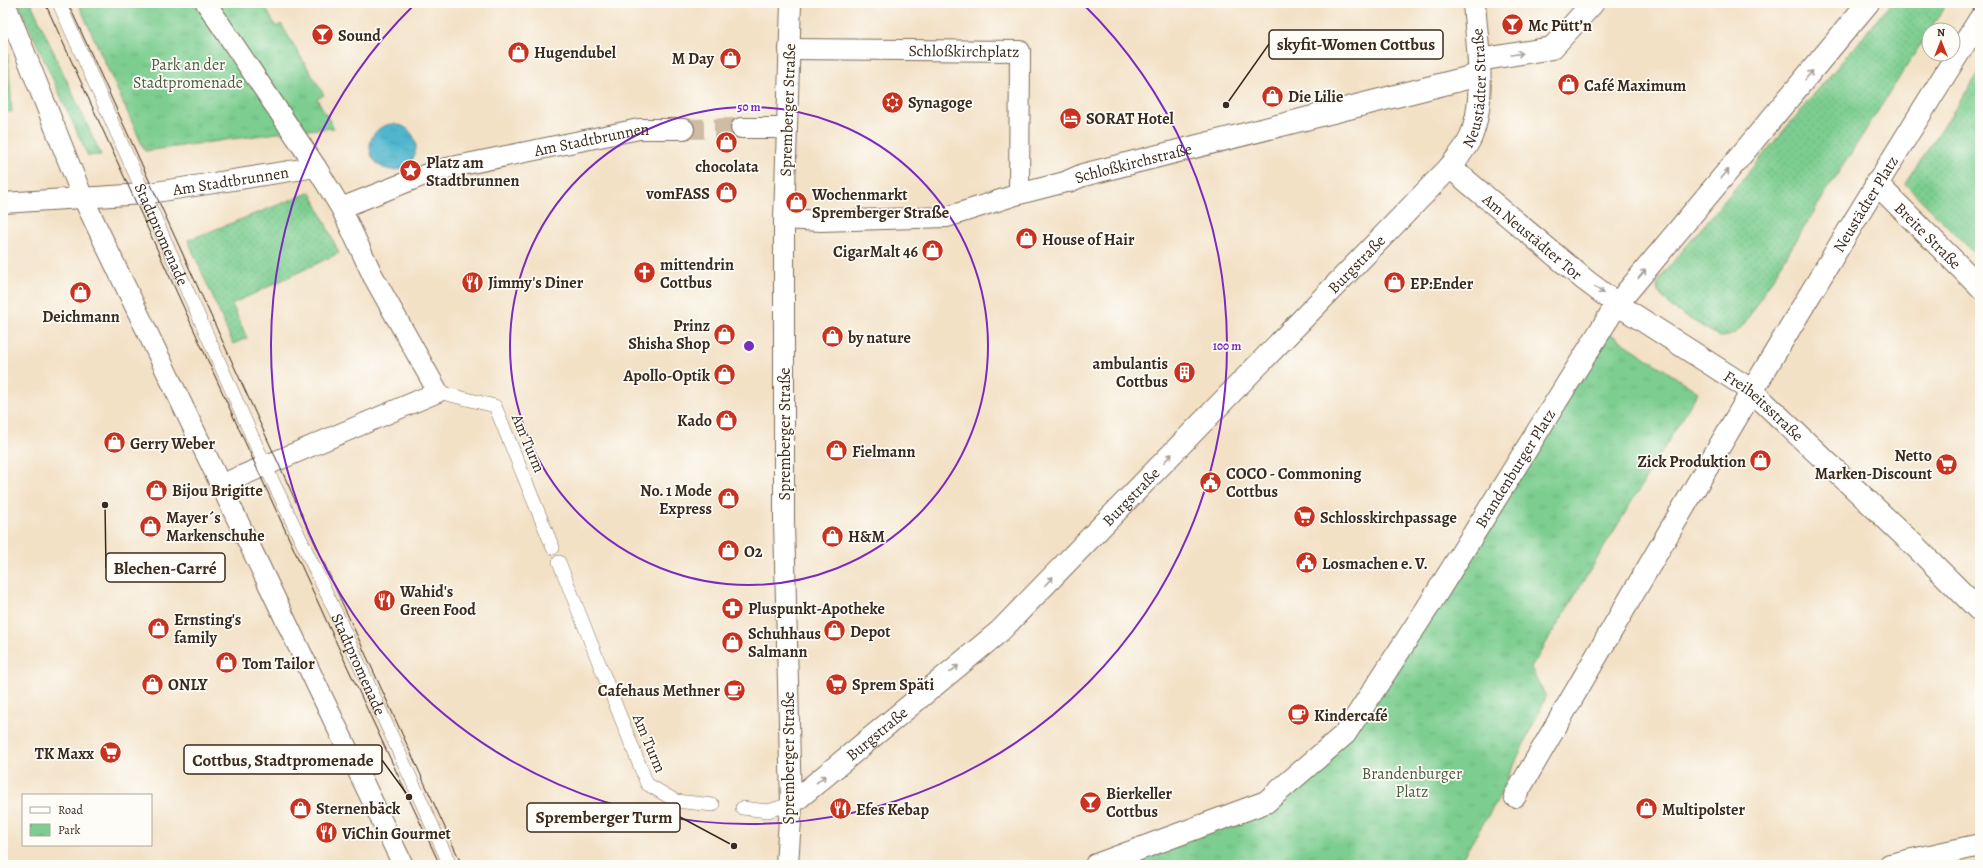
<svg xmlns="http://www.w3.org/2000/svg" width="1983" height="868" font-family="Alegreya,serif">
	<defs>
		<pattern id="grass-dots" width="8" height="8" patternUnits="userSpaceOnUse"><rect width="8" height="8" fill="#7ccd8f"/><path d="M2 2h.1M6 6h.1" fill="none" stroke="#6cb07b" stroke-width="1.8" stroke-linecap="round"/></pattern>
		<pattern id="park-tufts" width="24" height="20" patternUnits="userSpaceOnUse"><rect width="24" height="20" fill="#7ccd8f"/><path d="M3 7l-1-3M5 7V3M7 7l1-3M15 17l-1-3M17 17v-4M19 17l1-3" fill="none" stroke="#6cb07b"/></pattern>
		<pattern id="water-ripples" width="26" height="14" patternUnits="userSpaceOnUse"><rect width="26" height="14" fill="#4fb6cd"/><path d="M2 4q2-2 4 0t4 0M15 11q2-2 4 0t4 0" fill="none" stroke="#4394a6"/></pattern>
	</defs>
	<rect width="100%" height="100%" fill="#fdfcf7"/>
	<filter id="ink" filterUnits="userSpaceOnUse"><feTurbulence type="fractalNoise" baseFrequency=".025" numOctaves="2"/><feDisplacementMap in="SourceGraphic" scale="8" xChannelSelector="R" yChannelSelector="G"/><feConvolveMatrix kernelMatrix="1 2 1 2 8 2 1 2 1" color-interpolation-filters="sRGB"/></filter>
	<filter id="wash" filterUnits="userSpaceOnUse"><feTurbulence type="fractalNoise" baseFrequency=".012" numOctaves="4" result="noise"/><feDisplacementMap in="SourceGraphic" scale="16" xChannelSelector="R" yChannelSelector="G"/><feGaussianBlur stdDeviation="0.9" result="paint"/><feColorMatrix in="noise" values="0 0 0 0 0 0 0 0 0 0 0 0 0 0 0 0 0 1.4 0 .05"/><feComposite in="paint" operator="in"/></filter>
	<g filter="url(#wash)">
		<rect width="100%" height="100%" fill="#f3e1c6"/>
		<!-- grass -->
		<g fill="url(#grass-dots)" stroke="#5c7c56">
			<polygon points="18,3 31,3 101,155 88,156"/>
			<path d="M1891 3H1947L1828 189 1750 315C1742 327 1736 337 1720 337L1672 308 1658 292 1657 287 1662 275Z"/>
			<polygon points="3,34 7,44 12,112 3,112"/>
			<polygon points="1980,71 1980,259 1905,184"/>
			<polygon points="311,192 339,253 232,304 247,338 233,344 188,240"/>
		</g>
		<!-- park -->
		<g fill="url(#park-tufts)" stroke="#5c7c56">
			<polygon points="78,3 263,3 276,27 281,24 324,95 317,99 334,128 292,131 145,151"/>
			<polygon points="1609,333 1698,392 1531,668 1546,697 1497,801 1458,865 1111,865 1269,805 1333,753"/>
		</g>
		<!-- water -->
		<circle fill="url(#water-ripples)" stroke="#457076" cx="393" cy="147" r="23"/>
	</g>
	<g filter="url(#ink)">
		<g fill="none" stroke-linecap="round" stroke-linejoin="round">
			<!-- pedestrian-tunnel -->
			<polyline stroke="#cebca4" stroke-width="20" stroke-dasharray="20 10" stroke-linecap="butt" points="684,129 741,128"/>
			<defs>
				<g id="service">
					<path id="s1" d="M59 3 265 465 336 613 450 865"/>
					<polyline points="438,392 495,406 553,548"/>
					<polyline points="559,562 647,784 676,801 713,805"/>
					<polyline points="742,808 768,811 791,804"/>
				</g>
				<g id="pedestrian">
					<polyline points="5,3 83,198 403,865"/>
					<polyline points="206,3 316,167 341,208 373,276 438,392 220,485"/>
					<polyline points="791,3 784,219 784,522 791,804"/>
					<path id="s2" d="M789 49 1020 51 1019 194"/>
					<polyline points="741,128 786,128"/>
					<path id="s3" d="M3 203 143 194 316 167"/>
					<path id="s4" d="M341 208 437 170 639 129H684"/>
					<polyline points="784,219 821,221 947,217 1019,194 1069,181"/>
				</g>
				<g id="minor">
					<polyline points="1479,60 1552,48 1593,3"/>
					<path id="s5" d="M1450 167 1585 280 1617 304 1751 390 1917 548 1980 611"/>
					<path id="s6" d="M1069 181 1083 175 1479 75"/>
					<path id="s7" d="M1876 183 1980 287"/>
					<path id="s8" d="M1515 796C1667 535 1818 274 1980 19"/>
					<path id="s9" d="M787 865 791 804 1000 631 1450 167C1457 158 1465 149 1470 139 1487 100 1477 45 1474 3"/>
					<path id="s10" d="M1096 865 1266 802 1345 734 1428 607 1617 304 1868 3"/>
				</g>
				<polyline id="secondary" points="1890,865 1980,845"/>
			</defs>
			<!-- service casing -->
			<use href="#service" stroke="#7b6a59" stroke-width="14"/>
			<!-- pedestrian casing -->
			<use href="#pedestrian" stroke="#7b6a59" stroke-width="22"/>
			<!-- minor casing -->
			<use href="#minor" stroke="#7b6a59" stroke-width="24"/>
			<!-- secondary casing -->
			<use href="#secondary" stroke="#7b6a59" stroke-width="24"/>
			<!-- service -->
			<use href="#service" stroke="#fff" stroke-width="13"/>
			<!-- pedestrian -->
			<use href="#pedestrian" stroke="#fff" stroke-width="20"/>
			<!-- minor -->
			<use href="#minor" stroke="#fff" stroke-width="22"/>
			<!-- secondary -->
			<use href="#secondary" stroke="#fff" stroke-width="22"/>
			<!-- tram -->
			<g stroke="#3b2a1e" stroke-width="1">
				<polyline points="45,3 347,666 440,865"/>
				<polyline points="68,3 462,865"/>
			</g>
		</g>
		<!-- one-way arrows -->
		<defs><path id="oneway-shaft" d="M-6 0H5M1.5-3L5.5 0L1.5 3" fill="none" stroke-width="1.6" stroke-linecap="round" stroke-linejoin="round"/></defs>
		<g stroke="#a79f9a">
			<use href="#oneway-shaft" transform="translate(1517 54) rotate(-9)"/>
			<use href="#oneway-shaft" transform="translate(1809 75) rotate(-50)"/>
			<use href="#oneway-shaft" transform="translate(1725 174) rotate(-49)"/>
			<use href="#oneway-shaft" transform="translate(1642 274) rotate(-50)"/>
			<use href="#oneway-shaft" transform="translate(1599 290) rotate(37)"/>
			<use href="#oneway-shaft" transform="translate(1168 458) rotate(-46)"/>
			<use href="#oneway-shaft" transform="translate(1049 581) rotate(-46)"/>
			<use href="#oneway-shaft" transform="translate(954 669) rotate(-40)"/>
			<use href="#oneway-shaft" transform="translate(821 779) rotate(-40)"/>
		</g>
	</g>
	<!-- distance rings -->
	<g fill="none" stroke="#7b2cbf" stroke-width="2">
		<circle cx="749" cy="346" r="239"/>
		<path d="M1084 5A478 478 0 1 1 414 5"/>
	</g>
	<!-- icons -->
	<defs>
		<symbol id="bar-disc" viewBox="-11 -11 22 22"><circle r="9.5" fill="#c8321e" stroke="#fdfcf7"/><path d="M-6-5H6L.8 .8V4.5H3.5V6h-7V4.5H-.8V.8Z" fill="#fff"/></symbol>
		<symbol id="shop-disc" viewBox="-11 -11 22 22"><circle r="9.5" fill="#c8321e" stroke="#fdfcf7"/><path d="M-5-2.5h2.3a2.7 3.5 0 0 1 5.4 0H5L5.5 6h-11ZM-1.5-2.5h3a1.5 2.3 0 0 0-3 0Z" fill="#fff"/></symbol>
		<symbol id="synagogue-disc" viewBox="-11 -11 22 22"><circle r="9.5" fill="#c8321e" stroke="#fdfcf7"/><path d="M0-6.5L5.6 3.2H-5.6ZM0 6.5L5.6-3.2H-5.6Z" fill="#fff"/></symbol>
		<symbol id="hotel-disc" viewBox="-11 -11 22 22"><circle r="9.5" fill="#c8321e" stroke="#fdfcf7"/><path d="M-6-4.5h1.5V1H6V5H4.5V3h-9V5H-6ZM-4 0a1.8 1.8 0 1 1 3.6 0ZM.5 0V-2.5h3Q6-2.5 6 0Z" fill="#fff"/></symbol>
		<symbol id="sight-disc" viewBox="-11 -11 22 22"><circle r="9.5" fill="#c8321e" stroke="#fdfcf7"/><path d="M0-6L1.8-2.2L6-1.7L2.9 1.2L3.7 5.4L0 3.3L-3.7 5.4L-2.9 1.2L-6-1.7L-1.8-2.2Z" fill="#fff"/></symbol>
		<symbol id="church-disc" viewBox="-11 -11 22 22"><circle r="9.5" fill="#c8321e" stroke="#fdfcf7"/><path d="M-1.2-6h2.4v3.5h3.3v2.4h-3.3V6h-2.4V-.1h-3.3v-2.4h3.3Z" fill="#fff"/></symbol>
		<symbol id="restaurant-disc" viewBox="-11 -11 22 22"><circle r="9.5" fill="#c8321e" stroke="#fdfcf7"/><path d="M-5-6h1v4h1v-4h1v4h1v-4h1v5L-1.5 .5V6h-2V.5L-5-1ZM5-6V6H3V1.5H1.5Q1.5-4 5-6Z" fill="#fff"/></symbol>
		<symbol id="building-disc" viewBox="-11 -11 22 22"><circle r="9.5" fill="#c8321e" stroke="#fdfcf7"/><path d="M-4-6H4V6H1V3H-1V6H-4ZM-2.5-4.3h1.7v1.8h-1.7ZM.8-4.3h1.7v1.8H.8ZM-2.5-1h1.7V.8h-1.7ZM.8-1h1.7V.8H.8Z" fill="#fff"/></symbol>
		<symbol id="supermarket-disc" viewBox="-11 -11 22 22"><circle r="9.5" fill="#c8321e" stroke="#fdfcf7"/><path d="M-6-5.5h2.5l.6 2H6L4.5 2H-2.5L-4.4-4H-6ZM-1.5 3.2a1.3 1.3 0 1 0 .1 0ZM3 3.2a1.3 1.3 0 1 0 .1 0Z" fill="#fff"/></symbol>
		<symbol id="civic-disc" viewBox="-11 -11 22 22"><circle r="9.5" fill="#c8321e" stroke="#fdfcf7"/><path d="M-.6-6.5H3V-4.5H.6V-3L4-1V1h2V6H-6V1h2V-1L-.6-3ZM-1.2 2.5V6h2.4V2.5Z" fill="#fff"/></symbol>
		<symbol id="pharmacy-disc" viewBox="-11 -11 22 22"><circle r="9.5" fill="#c8321e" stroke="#fdfcf7"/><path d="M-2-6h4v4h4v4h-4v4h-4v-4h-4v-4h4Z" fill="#fff"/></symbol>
		<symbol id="cafe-disc" viewBox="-11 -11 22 22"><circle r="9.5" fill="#c8321e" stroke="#fdfcf7"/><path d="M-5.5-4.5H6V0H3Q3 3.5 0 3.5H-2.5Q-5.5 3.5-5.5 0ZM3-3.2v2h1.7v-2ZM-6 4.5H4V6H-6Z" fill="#fff"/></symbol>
	</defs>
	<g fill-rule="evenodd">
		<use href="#bar-disc" x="1500" y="12" width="25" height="25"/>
		<use href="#bar-disc" x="310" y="22" width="25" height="25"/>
		<use href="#shop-disc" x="506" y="40" width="25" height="25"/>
		<use href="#shop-disc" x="718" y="46" width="25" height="25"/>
		<use href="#shop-disc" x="1556" y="72" width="25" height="25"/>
		<use href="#shop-disc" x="1260" y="84" width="25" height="25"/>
		<use href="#synagogue-disc" x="880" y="90" width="25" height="25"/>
		<use href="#hotel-disc" x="1058" y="106" width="25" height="25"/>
		<use href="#shop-disc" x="714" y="130" width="25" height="25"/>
		<use href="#sight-disc" x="398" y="158" width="25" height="25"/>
		<use href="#shop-disc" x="714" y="180" width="25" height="25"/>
		<use href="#shop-disc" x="784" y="190" width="25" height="25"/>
		<use href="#shop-disc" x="1014" y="226" width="25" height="25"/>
		<use href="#shop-disc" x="920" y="238" width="25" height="25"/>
		<use href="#church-disc" x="632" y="260" width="25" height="25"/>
		<use href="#restaurant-disc" x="460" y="270" width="25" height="25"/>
		<use href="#shop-disc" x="1382" y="270" width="25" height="25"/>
		<use href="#shop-disc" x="68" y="280" width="25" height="25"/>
		<use href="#shop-disc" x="712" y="322" width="25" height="25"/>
		<use href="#shop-disc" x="820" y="324" width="25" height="25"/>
		<use href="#building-disc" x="1172" y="360" width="25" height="25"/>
		<use href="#shop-disc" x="712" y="362" width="25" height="25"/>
		<use href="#shop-disc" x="714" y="408" width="25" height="25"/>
		<use href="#shop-disc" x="102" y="430" width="25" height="25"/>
		<use href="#shop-disc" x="824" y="438" width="25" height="25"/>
		<use href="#shop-disc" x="1748" y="448" width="25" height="25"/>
		<use href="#supermarket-disc" x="1934" y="452" width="25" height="25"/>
		<use href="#civic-disc" x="1198" y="470" width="25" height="25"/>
		<use href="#shop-disc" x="144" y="478" width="25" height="25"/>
		<use href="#shop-disc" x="716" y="486" width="25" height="25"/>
		<use href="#supermarket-disc" x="1292" y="504" width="25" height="25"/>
		<use href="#shop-disc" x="138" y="514" width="25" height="25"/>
		<use href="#shop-disc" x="820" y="524" width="25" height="25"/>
		<use href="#shop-disc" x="716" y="538" width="25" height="25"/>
		<use href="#civic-disc" x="1294" y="550" width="25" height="25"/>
		<use href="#restaurant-disc" x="372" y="588" width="25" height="25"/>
		<use href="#pharmacy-disc" x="720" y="596" width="25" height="25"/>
		<use href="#shop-disc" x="146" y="616" width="25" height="25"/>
		<use href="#shop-disc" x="822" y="618" width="25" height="25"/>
		<use href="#shop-disc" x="720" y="630" width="25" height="25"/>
		<use href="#shop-disc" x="214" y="650" width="25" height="25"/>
		<use href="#shop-disc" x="140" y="672" width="25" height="25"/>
		<use href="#supermarket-disc" x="824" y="672" width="25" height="25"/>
		<use href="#cafe-disc" x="722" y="678" width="25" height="25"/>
		<use href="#cafe-disc" x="1286" y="702" width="25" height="25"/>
		<use href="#supermarket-disc" x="98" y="740" width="25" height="25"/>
		<use href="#bar-disc" x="1078" y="790" width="25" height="25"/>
		<use href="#shop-disc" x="288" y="796" width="25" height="25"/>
		<use href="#restaurant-disc" x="828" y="796" width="25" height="25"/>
		<use href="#shop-disc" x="1634" y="796" width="25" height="25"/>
		<use href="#restaurant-disc" x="314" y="820" width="25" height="25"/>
	</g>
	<g text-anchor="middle" stroke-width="3.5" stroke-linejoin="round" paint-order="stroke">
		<!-- poi labels -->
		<g font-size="16" font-weight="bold" fill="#3b2a1e" stroke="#fdfcf7" text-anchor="start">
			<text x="1528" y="31">Mc Pütt’n</text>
			<text x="338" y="41">Sound</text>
			<text x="534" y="58">Hugendubel</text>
			<text x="714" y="64" text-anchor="end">M Day</text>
			<text x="1584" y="91">Café Maximum</text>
			<text x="1288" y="102">Die Lilie</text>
			<text x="908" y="108">Synagoge</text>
			<text x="1086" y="124">SORAT Hotel</text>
			<text x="426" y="168">Platz am<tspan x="426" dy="18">Stadtbrunnen</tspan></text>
			<text x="727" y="172" text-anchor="middle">chocolata</text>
			<text x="710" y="199" text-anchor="end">vomFASS</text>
			<text x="812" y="200">Wochenmarkt<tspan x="812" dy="18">Spremberger Straße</tspan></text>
			<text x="1042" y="245">House of Hair</text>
			<text x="918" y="257" text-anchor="end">CigarMalt 46</text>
			<text x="660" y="270">mittendrin<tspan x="660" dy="18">Cottbus</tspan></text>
			<text x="488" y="288">Jimmy's Diner</text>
			<text x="1410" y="289">EP:Ender</text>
			<text x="81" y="322" text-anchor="middle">Deichmann</text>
			<text x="710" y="331" text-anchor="end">Prinz<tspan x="710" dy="18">Shisha Shop</tspan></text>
			<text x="848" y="343">by nature</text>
			<text x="1168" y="369" text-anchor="end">ambulantis<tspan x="1168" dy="18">Cottbus</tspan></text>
			<text x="710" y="381" text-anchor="end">Apollo-Optik</text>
			<text x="712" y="426" text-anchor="end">Kado</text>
			<text x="130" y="449">Gerry Weber</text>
			<text x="852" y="457">Fielmann</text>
			<text x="1932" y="461" text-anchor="end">Netto<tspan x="1932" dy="18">Marken-Discount</tspan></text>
			<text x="1746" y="467" text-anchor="end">Zick Produktion</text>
			<text x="1226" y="479">COCO - Commoning<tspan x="1226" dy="18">Cottbus</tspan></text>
			<text x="172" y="496">Bijou Brigitte</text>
			<text x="712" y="496" text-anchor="end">No. 1 Mode<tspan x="712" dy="18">Express</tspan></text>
			<text x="166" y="523">Mayer´s<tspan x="166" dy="18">Markenschuhe</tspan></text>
			<text x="1320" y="523">Schlosskirchpassage</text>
			<text x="848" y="542">H&amp;M</text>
			<text x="744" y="557">O2</text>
			<text x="1322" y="569">Losmachen e. V.</text>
			<text x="400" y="597">Wahid's<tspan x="400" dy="18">Green Food</tspan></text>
			<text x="748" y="614">Pluspunkt-Apotheke</text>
			<text x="174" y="625">Ernsting's<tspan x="174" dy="18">family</tspan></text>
			<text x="850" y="637">Depot</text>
			<text x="748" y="639">Schuhhaus<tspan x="748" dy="18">Salmann</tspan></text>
			<text x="242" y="669">Tom Tailor</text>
			<text x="168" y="690">ONLY</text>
			<text x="852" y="690">Sprem Späti</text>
			<text x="720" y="696" text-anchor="end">Cafehaus Methner</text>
			<text x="1314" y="721">Kindercafé</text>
			<text x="94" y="759" text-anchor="end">TK Maxx</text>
			<text x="1106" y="799">Bierkeller<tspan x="1106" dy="18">Cottbus</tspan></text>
			<text x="316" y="814">Sternenbäck</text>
			<text x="856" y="815">Efes Kebap</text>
			<text x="1662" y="815">Multipolster</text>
			<text x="342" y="839">ViChin Gourmet</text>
		</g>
		<!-- street labels -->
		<g font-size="16" fill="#3b2a1e" stroke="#fdfcf7">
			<text dy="6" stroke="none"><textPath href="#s2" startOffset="175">Schloßkirchplatz</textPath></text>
			<text dy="6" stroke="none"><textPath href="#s9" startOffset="1065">Neustädter Straße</textPath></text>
			<text transform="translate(787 110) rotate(-88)" y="6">Spremberger Straße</text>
			<text dy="6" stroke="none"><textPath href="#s4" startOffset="261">Am Stadtbrunnen</textPath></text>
			<text dy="6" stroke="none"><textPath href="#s6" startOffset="67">Schloßkirchstraße</textPath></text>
			<text dy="6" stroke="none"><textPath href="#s3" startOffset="229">Am Stadtbrunnen</textPath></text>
			<text dy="6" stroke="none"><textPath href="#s8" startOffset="688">Neustädter Platz</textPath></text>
			<text dy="6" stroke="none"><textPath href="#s1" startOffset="253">Stadtpromenade</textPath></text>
			<text dy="6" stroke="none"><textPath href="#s7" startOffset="74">Breite Straße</textPath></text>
			<text dy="6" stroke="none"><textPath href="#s5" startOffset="108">Am Neustädter Tor</textPath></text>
			<text dy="6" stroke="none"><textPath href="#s9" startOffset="844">Burgstraße</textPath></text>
			<text dy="6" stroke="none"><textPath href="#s5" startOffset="395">Freiheitsstraße</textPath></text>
			<text transform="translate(784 434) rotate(-90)" y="6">Spremberger Straße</text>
			<text transform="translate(529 443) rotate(67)" y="6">Am Turm</text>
			<text dy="6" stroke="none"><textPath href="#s10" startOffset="601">Brandenburger Platz</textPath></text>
			<text dy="6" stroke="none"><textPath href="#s9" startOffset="520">Burgstraße</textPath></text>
			<text dy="6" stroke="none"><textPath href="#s1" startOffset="726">Stadtpromenade</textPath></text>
			<text dy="6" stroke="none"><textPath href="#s9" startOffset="172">Burgstraße</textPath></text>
			<text transform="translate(650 743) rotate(67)" y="6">Am Turm</text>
			<text transform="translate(788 758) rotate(-90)" y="6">Spremberger Straße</text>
		</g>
		<!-- park labels -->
		<g font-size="16" fill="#4e5b40" stroke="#fdfcf7">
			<text x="188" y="70">Park an der<tspan x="188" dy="18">Stadtpromenade</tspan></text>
			<text x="1412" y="779">Brandenburger<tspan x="1412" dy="18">Platz</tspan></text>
		</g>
	</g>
	<circle cx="749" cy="346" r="6" fill="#7b2cbf" stroke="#fdfcf7" stroke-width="2"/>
	<g font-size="12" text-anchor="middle" font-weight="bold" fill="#7b2cbf" stroke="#fdfcf7" stroke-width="3.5" stroke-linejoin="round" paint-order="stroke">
		<text x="749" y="111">50 m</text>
		<text x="1227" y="350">100 m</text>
	</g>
	<!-- callouts -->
	<path fill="none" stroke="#3b2a1e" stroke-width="1.5" d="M1226 105L1269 44M105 505L106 568M409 797L382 760M734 846L680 817"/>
	<g fill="#3b2a1e" stroke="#fdfcf7" stroke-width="1.5">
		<circle cx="1226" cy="105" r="4"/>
		<circle cx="105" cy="505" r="4"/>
		<circle cx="409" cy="797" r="4"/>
		<circle cx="734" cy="846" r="4"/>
	</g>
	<g fill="#fdfcf7" stroke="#3b2a1e" stroke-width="1.5">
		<rect x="1269" y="30" width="174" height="29" rx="4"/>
		<rect x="106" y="553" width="119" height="29" rx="4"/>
		<rect x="184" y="745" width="198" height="29" rx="4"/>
		<rect x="527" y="803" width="153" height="29" rx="4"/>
	</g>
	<g font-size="17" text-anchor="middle" font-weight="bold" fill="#3b2a1e">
		<text x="1356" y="50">skyfit-Women Cottbus</text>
		<text x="165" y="574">Blechen-Carré</text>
		<text x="283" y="766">Cottbus, Stadtpromenade</text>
		<text x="604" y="823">Spremberger Turm</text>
	</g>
	<!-- margin -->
	<rect width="1983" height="868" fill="none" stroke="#fdfcf7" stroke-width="16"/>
	<!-- legend -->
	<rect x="22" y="794" width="130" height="52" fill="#fdfcf7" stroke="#afa8a0"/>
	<rect x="30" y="807" width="20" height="6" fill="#ffffff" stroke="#afa8a0"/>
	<text x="58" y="814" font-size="12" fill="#3b2a1e">Road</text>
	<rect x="30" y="824" width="20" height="12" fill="url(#park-tufts)" stroke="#afa8a0"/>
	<text x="58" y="834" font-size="12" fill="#3b2a1e">Park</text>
	<!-- north arrow -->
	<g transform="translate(1941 42)"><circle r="19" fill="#fdfcf7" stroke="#afa8a0"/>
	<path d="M0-3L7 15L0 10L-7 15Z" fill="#c8321e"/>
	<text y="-6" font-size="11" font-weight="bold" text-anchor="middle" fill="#3b2a1e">N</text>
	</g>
</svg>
